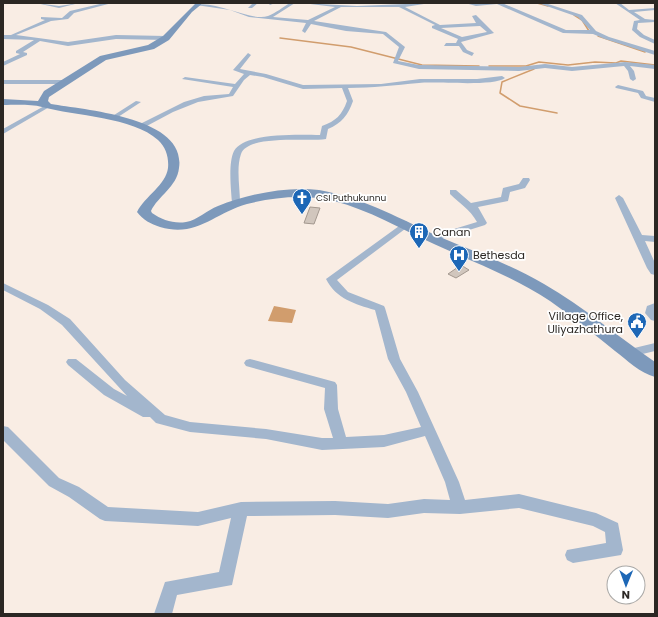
<svg xmlns="http://www.w3.org/2000/svg" width="658" height="617" font-family="Poppins,sans-serif">
	<rect width="100%" height="100%" fill="#f9ede4"/>
	<!-- water -->
	<polygon fill="#d19d6d" points="274,306 296,310 292,323 268,321"/>
	<g fill="none" stroke-linecap="round" stroke-linejoin="round">
		<!-- stream -->
		<g stroke="#d19d6d" stroke-width="1.5">
			<polyline points="537,3 548,6"/>
			<polyline points="574,15 582,20 589,31"/>
			<polyline points="598,36 645,52"/>
			<polyline points="280,38 351,47 422,65 479,66"/>
			<polyline points="489,66 526,66 539,62 568,65 595,62 616,63 621,61 655,65"/>
			<polyline points="534,69 502,82 500,93 520,106 557,113"/>
		</g>
	</g>
	<!-- building -->
	<g fill="#d1c6bd" stroke="#a3988f">
		<polygon points="310,207 320,208 314,224 304,223"/>
		<polygon points="461,265 469,270 456,278 448,274"/>
	</g>
	<g fill="none" stroke-linecap="round" stroke-linejoin="round">
		<!-- street -->
		<g fill="#a3b6cd" fill-rule="evenodd">
			<polygon points="36,3 59,6 79,3 59,8"/>
			<polygon points="104,3 112,3 74,13 68,19 51,21 16,35 68,42 116,35 166,36 169,38 166,40 116,39 68,46 40,41 23,52 27,53 27,55 3,66 3,62 20,54 16,53 16,51 34,40 3,39 3,35 11,35 45,20 41,19 41,17 62,18 70,11"/>
			<polygon points="253,3 258,3 252,8 248,8"/>
			<polygon points="268,3 275,3 270,5"/>
			<path d="M290 3H295L273 17 308 20 335 7 302 3 357 6 430 3 405 7 440 25 476 23 472 16 476 15 494 33 461 42 467 50 474 53 472 56 463 52 459 46H444L446 43H456L458 39 432 28V26L435 25 399 7H341L314 21 386 32 405 47 398 61 419 65 519 67 545 64 572 67 625 62 655 65V69L630 66 634 71 636 79 633 81 630 79 628 71 624 66 572 71 545 68 519 71 419 69 393 63 399 47 383 34 346 31 311 24 305 33 302 31 306 23 249 17 230 10 196 5C216 0 251 22 268 16 276 13 283 7 290 3ZM480 26 487 32 462 37 441 28Z"/>
			<polygon points="465,3 502,3 566,30 590,30 578,17 538,3 545,3 582,15 596,31 609,37 655,51 655,55 605,39 593,34 563,33 497,4 476,6"/>
			<polygon points="615,3 620,3 629,10 655,8 655,10 634,12 645,19 655,20 655,22 638,23 637,29 644,35 655,40 655,44 640,37 632,30 634,21 640,20"/>
			<path d="M248 53 251 55 240 69 266 74 303 85 381 84 420 79H477L502 76 505 78C493 87 437 81 419 83 395 85 372 88 348 88L353 101C348 115 342 123 328 129L326 139C308 142 248 134 241 154 236 168 240 188 240 203L236 206 232 203C231 190 228 163 234 151 245 132 300 135 320 135L322 126C336 121 342 115 347 101L342 88 303 89 263 77 250 75 244 80 233 96 198 102 173 112 143 128 136 126 184 102 204 96 229 94 233 87 182 79 185 77 235 84 244 74 233 70Z"/>
			<polygon points="3,80 63,80 66,82 63,84 3,84"/>
			<polygon points="618,85 643,91 646,96 655,98 655,102 641,98 638,93 616,88 615,87"/>
			<polygon points="136,101 141,102 115,119 111,119 111,117"/>
			<polygon points="46,105 51,106 3,134 3,129"/>
			<path d="M523 178H529L530 180 525 188 510 192 508 201 478 207 487 223 485 225 434 241 429 238 431 236 477 222C469 208 461 205 450 194V190H456L471 203 501 197 503 188 519 184Z"/>
			<polygon points="619,195 623,198 642,235 655,236 655,242 645,241 655,263 655,275 651,274 647,268 615,198"/>
			<path d="M406 221 411 224 409 226 337 280 348 292 384 306 385 308 400 359 418 392 459 482 465 500 519 494 596 513 618 523 623 550 621 555 573 563 567 560 565 555 567 550 606 543 605 532 593 526 519 508 460 514 424 513 388 518 335 515 247 516 232 585 177 595 172 614H154L165 582 219 572 231 518 198 526 105 521 100 519 69 497 49 486 3 440V426L8 427 59 478 79 487 108 507 198 512 241 502 335 501 388 504 424 499 450 500 445 482 425 436 384 447 322 450 266 439 190 432 156 423 150 417H143L104 395 68 365 66 362 68 359H76L114 389 127 396 62 325 40 309 3 290V283L48 305 70 319 125 380 165 415 190 422 266 429 322 438H333L324 409 325 388 246 366 244 363 246 360 250 359 335 382 337 385 338 409 346 437 384 435 421 427 406 392 388 359 375 310C355 304 336 299 326 279Z"/>
			<polygon points="655,303 655,321 651,320 645,313 647,306"/>
			<polygon points="655,343 655,351 630,357 626,356 624,353 626,350"/>
		</g>
		<!-- secondary -->
		<path fill="#7d99bb" fill-rule="evenodd" d="M196 3H203L192 12 169 40 154 49 106 60 49 97 48 101 51 104C85 110 187 117 179 168 177 187 158 196 151 211L152 213C162 220 174 224 186 222 198 220 207 210 218 206 248 194 287 186 319 190 360 197 395 216 431 233 469 250 508 263 544 284 583 306 618 337 655 362V377C640 373 627 360 615 351 594 334 573 317 550 301 514 277 473 262 434 244 401 229 369 210 334 201 306 194 275 197 247 204 214 213 197 238 160 227 151 224 143 220 137 212 145 196 166 185 168 168 169 158 166 147 158 140 133 117 75 116 42 107 31 104 15 105 3 105V99L38 101 44 91 100 56 148 45 163 36Z"/>
	</g>
	<!-- icons -->
	<defs>
		<symbol id="church-pin" viewBox="-11 -11 22 30"><path d="M0 17L-7.5 6A9.5 9.5 0 1 1 7.5 6Z" fill="#1d67b6" stroke="#fff"/><path d="M-1.2-6h2.4v3.5h3.3v2.4h-3.3V6h-2.4V-.1h-3.3v-2.4h3.3Z" fill="#fff"/></symbol>
		<symbol id="building-pin" viewBox="-11 -11 22 30"><path d="M0 17L-7.5 6A9.5 9.5 0 1 1 7.5 6Z" fill="#1d67b6" stroke="#fff"/><path d="M-4-6H4V6H1V3H-1V6H-4ZM-2.5-4.3h1.7v1.8h-1.7ZM.8-4.3h1.7v1.8H.8ZM-2.5-1h1.7V.8h-1.7ZM.8-1h1.7V.8H.8Z" fill="#fff"/></symbol>
		<symbol id="hospital-pin" viewBox="-11 -11 22 30"><path d="M0 17L-7.5 6A9.5 9.5 0 1 1 7.5 6Z" fill="#1d67b6" stroke="#fff"/><path d="M-5-5h3v3.5h4V-5h3V5h-3V1.5h-4V5h-3Z" fill="#fff"/></symbol>
		<symbol id="civic-pin" viewBox="-11 -11 22 30"><path d="M0 17L-7.5 6A9.5 9.5 0 1 1 7.5 6Z" fill="#1d67b6" stroke="#fff"/><path d="M-.6-6.5H3V-4.5H.6V-3L4-1V1h2V6H-6V1h2V-1L-.6-3ZM-1.2 2.5V6h2.4V2.5Z" fill="#fff"/></symbol>
	</defs>
	<g fill-rule="evenodd">
		<use href="#church-pin" x="291" y="187" width="22" height="30"/>
		<use href="#building-pin" x="408" y="221" width="22" height="30"/>
		<use href="#hospital-pin" x="448" y="244" width="22" height="30"/>
		<use href="#civic-pin" x="626" y="311" width="22" height="30"/>
	</g>
	<g text-anchor="middle" stroke-width="3.5" stroke-linejoin="round" paint-order="stroke">
		<!-- far-poi labels -->
		<g font-size="9" fill="#2b2723" stroke="#fff" text-anchor="start">
			<text x="316" y="201">CSI Puthukunnu</text>
		</g>
		<!-- poi labels -->
		<g font-size="11" fill="#2b2723" stroke="#fff" text-anchor="start">
			<text x="433" y="236">Canan</text>
			<text x="473" y="259">Bethesda</text>
			<text x="623" y="320" text-anchor="end">Village Office,<tspan x="623" dy="13">Uliyazhathura</tspan></text>
		</g>
	</g>
	<!-- border -->
	<rect width="658" height="617" fill="none" stroke="#2b2723" stroke-width="8"/>
	<!-- north arrow -->
	<g transform="translate(626 585) rotate(181)"><circle r="19" fill="#ffffff" stroke="#aaa9a7"/>
	<path d="M0-3L7 15L0 10L-7 15Z" fill="#1d67b6"/>
	<text y="-6" font-size="11" font-weight="bold" text-anchor="middle" fill="#2b2723">N</text>
	</g>
</svg>
